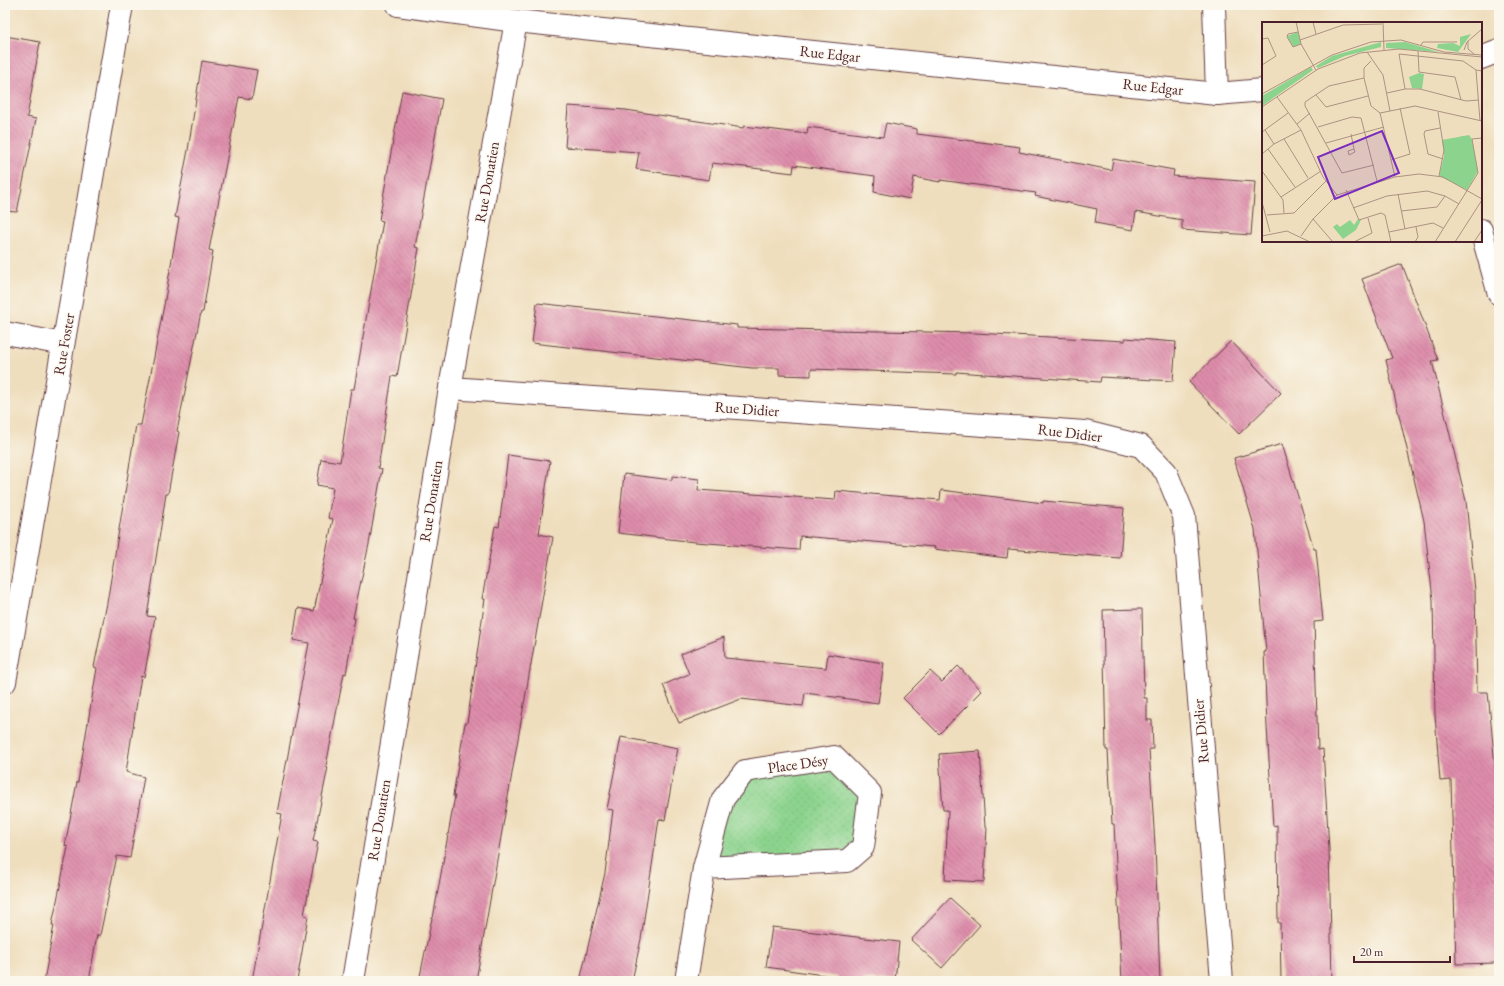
<svg xmlns="http://www.w3.org/2000/svg" width="1504" height="986" font-family="'EB Garamond',serif">
	<defs>
		<pattern id="grass-dots" width="8" height="8" patternUnits="userSpaceOnUse"><rect width="8" height="8" fill="#8cd48e"/><path d="M2 2h.1M6 6h.1" fill="none" stroke="#7ab67b" stroke-width="1.8" stroke-linecap="round"/></pattern>
		<pattern id="building-back-hatch" width="6" height="6" patternUnits="userSpaceOnUse"><rect width="6" height="6" fill="#de8dab"/><path d="M-1 5l2 2M0 0l6 6M5-1l2 2" fill="none" stroke="#b6738b"/></pattern>
	</defs>
	<rect width="100%" height="100%" fill="#fbf7ec"/>
	<filter id="ink" filterUnits="userSpaceOnUse"><feTurbulence type="fractalNoise" baseFrequency=".025" numOctaves="2"/><feDisplacementMap in="SourceGraphic" scale="8" xChannelSelector="R" yChannelSelector="G"/><feConvolveMatrix kernelMatrix="1 2 1 2 8 2 1 2 1" color-interpolation-filters="sRGB"/></filter>
	<filter id="wash" filterUnits="userSpaceOnUse"><feTurbulence type="fractalNoise" baseFrequency=".012" numOctaves="4" result="noise"/><feDisplacementMap in="SourceGraphic" scale="16" xChannelSelector="R" yChannelSelector="G"/><feGaussianBlur stdDeviation="0.9" result="paint"/><feColorMatrix in="noise" values="0 0 0 0 0 0 0 0 0 0 0 0 0 0 0 0 0 1.4 0 .05"/><feComposite in="paint" operator="in"/></filter>
	<g filter="url(#wash)">
		<rect width="100%" height="100%" fill="#efdebd"/>
		<!-- grass -->
		<polygon fill="url(#grass-dots)" stroke="#6b7a5c" points="834,757 870,793 847,861 704,868 745,771"/>
		<g id="blocks">
			<!-- building -->
			<g fill="url(#building-back-hatch)">
				<polygon points="5,36 40,42 27,117 36,119 17,212 5,211"/>
				<polygon points="202,61 257,70 252,99 239,97 209,250 213,251 203,312 201,312 177,431 179,432 168,494 166,494 147,616 155,617 144,677 141,676 126,772 144,777 130,858 117,856 100,935 97,935 89,981 44,981 54,925 52,925 68,847 65,846 77,782 78,782 97,668 94,667 107,603 136,425 141,425 164,305 179,218 175,217 188,150"/>
				<polygon points="402,91 442,99 415,247 419,248 397,377 392,376 378,468 382,469 369,544 353,618 355,618 346,674 344,673 326,766 328,767 313,841 318,842 304,915 308,916 297,981 252,981 282,814 277,813 309,643 293,640 298,608 314,611 333,519 328,518 333,488 317,485 321,459 340,462 351,389 354,389 383,221 379,220"/>
				<polygon points="568,106 626,110 743,128 744,126 807,134 808,127 883,137 886,123 917,129 917,134 1020,147 1019,152 1111,170 1113,159 1174,170 1173,176 1255,182 1251,235 1182,230 1182,220 1136,212 1133,230 1095,223 1097,209 1035,196 1036,193 940,180 940,182 914,177 910,199 874,192 875,176 794,165 793,173 712,163 709,180 636,169 639,152 565,147"/>
				<polygon points="1402,264 1438,360 1432,361 1466,501 1475,591 1477,692 1488,692 1497,787 1499,963 1456,964 1451,780 1440,781 1435,715 1433,600 1424,521 1386,360 1392,358 1362,279"/>
				<polygon points="537,303 737,325 737,328 975,333 1125,341 1125,338 1176,342 1173,381 1101,377 1100,382 956,372 956,374 811,369 811,376 779,375 779,368 752,368 532,343"/>
				<polygon points="1231,341 1281,393 1239,434 1189,382"/>
				<polygon points="1282,444 1314,549 1316,549 1323,621 1314,622 1318,750 1323,749 1329,849 1332,981 1281,981 1280,923 1278,923 1277,825 1273,826 1267,727 1264,652 1266,652 1255,529 1234,458"/>
				<polygon points="508,455 550,461 539,534 553,537 476,981 419,981 432,918 433,918 455,796 453,796 465,723 467,723 485,599 482,599 495,526 499,527"/>
				<polygon points="624,474 672,480 672,476 699,479 698,490 835,500 836,491 940,500 941,490 1043,503 1043,501 1124,508 1120,558 1008,549 1007,558 934,549 935,547 800,536 799,550 695,542 618,533"/>
				<polygon points="1142,609 1144,698 1147,698 1147,720 1152,720 1153,749 1149,749 1155,845 1160,981 1122,981 1114,824 1112,824 1108,750 1106,750 1103,610"/>
				<polygon points="724,637 725,658 826,668 828,654 884,663 878,703 805,693 803,706 741,699 679,723 663,685 689,674 681,654"/>
				<polygon points="958,666 982,691 939,734 903,698 930,671 942,682"/>
				<polygon points="621,737 678,748 665,820 659,819 641,939 632,981 580,981 605,873 613,810 607,809"/>
				<polygon points="980,751 985,827 987,827 984,882 945,880 948,810 943,810 939,754"/>
				<polygon points="950,898 980,925 942,968 911,940"/>
				<polygon points="772,927 899,942 895,981 864,979 864,981 838,981 838,977 766,967"/>
			</g>
		</g>
	</g>
	<g filter="url(#ink)">
		<use href="#blocks" fill-opacity="0" stroke="#633c41" stroke-width="1"/>
		<g fill="none" stroke-linecap="round" stroke-linejoin="round">
			<defs>
				<g id="street">
					<polyline points="398,5 516,21 1217,94 1263,90"/>
					<polyline points="1214,5 1217,94"/>
					<polyline points="1481,58 1499,51"/>
					<polyline points="1481,230 1499,294"/>
					<polyline points="5,333 63,344"/>
					<polyline points="450,388 1085,432 1141,446 1166,472 1184,516 1222,981"/>
					<polyline points="5,682 122,5"/>
					<polyline points="353,981 450,388 516,21"/>
					<polyline points="686,981 704,868 723,799 745,771 834,757 870,793 863,847 847,861 704,868"/>
				</g>
			</defs>
			<!-- street casing -->
			<use href="#street" stroke="#633c41" stroke-width="24"/>
			<!-- street -->
			<use href="#street" stroke="#fff" stroke-width="22"/>
		</g>
	</g>
	<g text-anchor="middle" stroke-width="3" stroke-linejoin="round" paint-order="stroke">
		<!-- street labels -->
		<g font-size="15" fill="#4a1f2b" stroke="#fbf7ec">
			<text transform="translate(830 54) rotate(6)" y="5">Rue Edgar</text>
			<text transform="translate(1153 87) rotate(6)" y="5">Rue Edgar</text>
			<text transform="translate(487 182) rotate(-80)" y="5">Rue Donatien</text>
			<text transform="translate(64 344) rotate(-80)" y="5">Rue Foster</text>
			<text transform="translate(747 409) rotate(4)" y="5">Rue Didier</text>
			<text transform="translate(1070 433) rotate(7)" y="5">Rue Didier</text>
			<text transform="translate(431 501) rotate(-81)" y="5">Rue Donatien</text>
			<text transform="translate(1201 731) rotate(-95)" y="5">Rue Didier</text>
			<text transform="translate(798 764) rotate(-8)" y="5">Place Désy</text>
			<text transform="translate(379 820) rotate(-81)" y="5">Rue Donatien</text>
		</g>
	</g>
	<!-- overview -->
	<g transform="translate(1262 22)">
		<rect width="220" height="220" fill="#efdebd"/>
		<path d="M209 12 196 30 175 26 176 22 191 21 198 24V15ZM119 20V25L83 34 56 46 54 44 70 34ZM143 20 177 30 124 26V21ZM49 45 51 48 0 84V74Z" fill="#8cd48e"/>
		<path d="M36 10 39 22 31 25 25 14ZM157 51 162 52 160 67 150 66 147 55ZM207 113 210 117 216 149 205 168 177 154 182 134 180 118ZM96 197 99 198 94 208 81 217 71 205 75 202 78 205 88 198 92 203Z" fill="#8cd48e"/>
		<path d="M200 114 204 116 210 131 200 134 192 131 186 123ZM202 136 212 139 207 155 202 161 182 151 191 139Z" fill="#8cd48e"/>
		<path fill="none" stroke="#ad9283" stroke-width="1" d="M34 0 39 22 54 48M51 0 54 12M121 0 122 28M156 0H169M36 10 26 12 25 15 31 25 39 22M0 17 6 16 14 34 0 43M38 18 81 3 120 2M206 19V27L212 32M159 23 161 20H195M202 28 205 20 220 7M156 29 157 50 193 55 199 78M105 30 121 53 128 89M109 39 102 46V56L109 84 118 91 133 155M214 48 218 99M102 56 67 64 43 80V84L80 151 112 143M143 67 137 32 201 39 214 48 220 49M125 71 143 67H158L204 79 217 78M0 72 70 33 109 20 139 18 182 30 220 33M54 73 64 85 106 74M15 75 39 108 61 155 75 173M0 85 56 47 98 31 137 27 220 35M176 90 182 128 177 154M118 91 153 84 220 99M35 102 48 91M56 105 90 95 99 96 115 159M178 106 163 109 162 112 166 132 181 137M3 108 12 122M0 110 26 91M89 112 92 127 93 130 87 133 86 129 92 127M22 117 46 156M64 121 122 105M6 127 33 165M0 132 12 122 39 108M129 138 148 132 138 86M0 149 21 178 22 191M84 168 97 198 119 191 123 193 129 220M136 172 143 207M19 175 59 149M0 180 8 210M91 186 125 174 165 169 183 174 197 182M139 189 175 185 183 174M5 193 32 191 64 159M51 197 71 220M127 210 171 201 181 206M0 214 25 209 48 220M39 214 51 197 75 173 133 155 157 152 181 155 220 177M92 220 110 211 106 196M153 220 156 215 154 205M173 220 216 151 210 117 220 116M193 220 220 178M212 220 220 208"/>
		<path fill="#7b2cbf" fill-opacity="0.15" stroke="#7b2cbf" stroke-width="2" d="M120 109 137 151 73 177 56 135Z"/>
		<rect width="220" height="220" fill="none" stroke="#4a1f2b" stroke-width="2"/>
	</g>
	<!-- margin -->
	<rect width="1504" height="986" fill="none" stroke="#fbf7ec" stroke-width="20"/>
	<!-- scale -->
	<path d="M1354 956v6h96v-6" fill="none" stroke="#4a1f2b" stroke-width="2"/>
	<text x="1360" y="956" font-size="12" fill="#4a1f2b" stroke="#fbf7ec" stroke-width="3" paint-order="stroke">20 m</text>
</svg>
